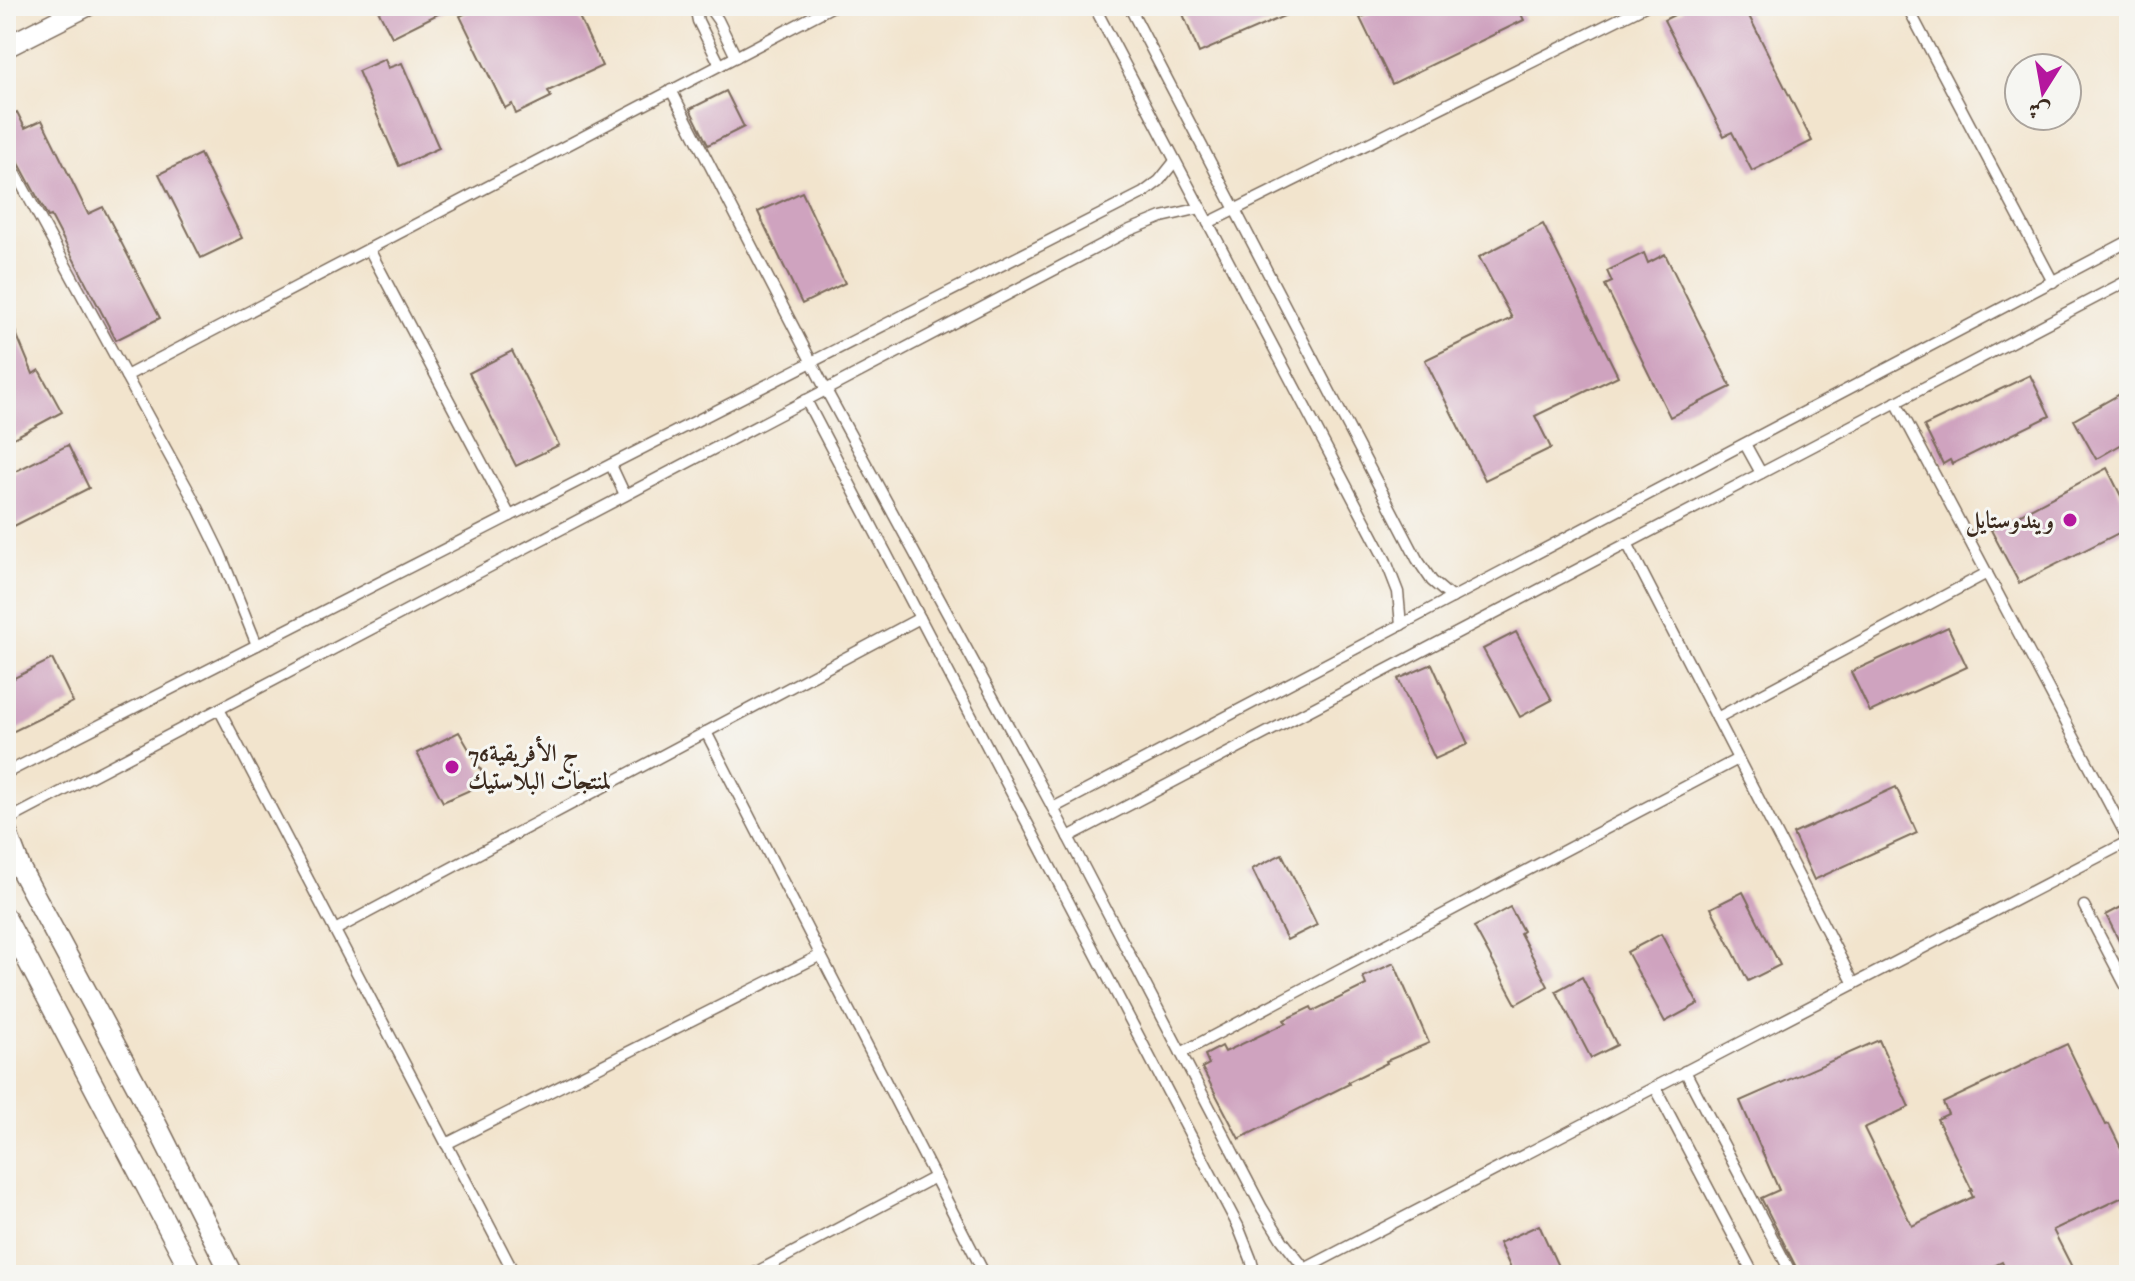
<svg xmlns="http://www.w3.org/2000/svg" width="2135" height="1281" font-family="'IM FELL English',Amiri,serif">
	<rect width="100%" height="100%" fill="#f6f6f2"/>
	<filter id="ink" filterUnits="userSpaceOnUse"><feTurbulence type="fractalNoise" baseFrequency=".0125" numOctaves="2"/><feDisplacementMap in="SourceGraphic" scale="16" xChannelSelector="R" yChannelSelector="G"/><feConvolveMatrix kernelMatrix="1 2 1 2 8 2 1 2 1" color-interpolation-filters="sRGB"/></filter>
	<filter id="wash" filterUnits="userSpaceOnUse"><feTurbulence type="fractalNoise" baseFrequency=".006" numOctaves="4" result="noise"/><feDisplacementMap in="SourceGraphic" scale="32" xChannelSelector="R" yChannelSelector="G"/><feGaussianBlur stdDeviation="1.8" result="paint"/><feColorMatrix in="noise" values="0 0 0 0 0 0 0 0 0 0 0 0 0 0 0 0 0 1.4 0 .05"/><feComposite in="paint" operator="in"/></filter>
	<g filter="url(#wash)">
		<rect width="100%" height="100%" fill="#f2e4cd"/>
		<g id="blocks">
			<!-- building -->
			<g fill="#cfa3bf">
				<polygon points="376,6 454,6 392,37"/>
				<polygon points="481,6 574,6 602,66 548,91 551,97 516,114 512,104 505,108 460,16"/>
				<polygon points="1202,6 1307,6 1199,53 1183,14"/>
				<polygon points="1385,6 1517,6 1524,20 1392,84 1360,18"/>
				<polygon points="1682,6 1744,6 1812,141 1752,171 1732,132 1724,136 1664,20 1684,10"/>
				<polygon points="385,59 388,68 402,63 439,148 399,166 358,71"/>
				<polygon points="726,91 744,127 708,145 690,109"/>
				<polygon points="17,112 25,128 42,120 88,214 103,207 160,318 116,340 51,216 48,217 13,152 6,145 6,117"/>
				<polygon points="200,154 242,238 201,258 159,174"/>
				<polygon points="802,192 845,283 802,304 758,212"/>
				<polygon points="1543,224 1618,376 1535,416 1551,448 1485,480 1425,360 1512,318 1479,257"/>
				<polygon points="1644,253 1648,263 1665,254 1731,387 1670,417 1605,285 1612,282 1607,271"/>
				<polygon points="6,309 33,374 39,370 62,412 6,442"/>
				<polygon points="512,351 559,445 516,466 469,373"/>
				<polygon points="2030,375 2050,416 1952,464 1950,460 1943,464 1924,426"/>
				<polygon points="2129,389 2129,440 2096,459 2074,420"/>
				<polygon points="68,445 89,488 6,530 6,476"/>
				<polygon points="2107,468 2129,512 2129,528 2019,583 1991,530"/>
				<polygon points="1948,627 1967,667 1870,712 1851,672"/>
				<polygon points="1516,632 1552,700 1520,717 1483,649"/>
				<polygon points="52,659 73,702 6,735 6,682"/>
				<polygon points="1432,664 1468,744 1435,759 1398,679"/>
				<polygon points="459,732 488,782 443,802 417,753"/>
				<polygon points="1896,787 1917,833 1814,880 1793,834"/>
				<polygon points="1282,854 1317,925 1287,940 1252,869"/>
				<polygon points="1743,892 1780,965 1748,981 1711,908"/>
				<polygon points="2129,903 2129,961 2106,915"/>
				<polygon points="1510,907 1523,931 1520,933 1548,986 1516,1004 1474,927"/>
				<polygon points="1661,934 1698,1004 1665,1022 1627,952"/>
				<polygon points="1394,963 1429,1043 1386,1061 1387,1063 1348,1082 1349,1084 1239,1139 1202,1068 1209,1064 1205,1055 1222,1046 1225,1052 1286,1023 1284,1020 1311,1007 1313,1011 1366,985 1363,977"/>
				<polygon points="1582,977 1617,1045 1591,1058 1556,991"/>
				<polygon points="1879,1040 1909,1107 1864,1128 1912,1226 1973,1197 1970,1191 1972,1190 1937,1119 1948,1114 1943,1103 2067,1044 2106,1125 2109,1124 2129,1164 2129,1194 2053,1230 2076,1275 2008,1275 2002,1262 1975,1275 1818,1275 1816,1269 1800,1275 1761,1198 1779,1190 1740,1101"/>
				<polygon points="1539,1225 1562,1275 1514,1275 1499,1243"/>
			</g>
		</g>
	</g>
	<g filter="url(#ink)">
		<use href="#blocks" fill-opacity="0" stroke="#7b6b5b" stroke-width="2"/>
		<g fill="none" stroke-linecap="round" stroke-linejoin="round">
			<defs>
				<g id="service">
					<polyline points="695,6 698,21 720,65"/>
					<polyline points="708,6 718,20 736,57"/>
					<polyline points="1094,6 1386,561 1398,592 1401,625"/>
					<polyline points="1129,6 1417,559 1432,581 1452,598"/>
					<polyline points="1907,6 2053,282"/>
					<polyline points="671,90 826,390 1053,808 1262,1208 1282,1240 1305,1269"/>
					<polyline points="6,156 198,508 220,553 257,645"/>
					<polyline points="1208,223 1645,6"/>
					<polyline points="369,249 510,516"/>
					<polyline points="126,376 833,6"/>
					<polyline points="806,400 1238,1226 1251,1259 1255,1275"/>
					<polyline points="1896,402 2129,841"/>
					<polyline points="1745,444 1761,473"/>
					<polyline points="611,465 625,495"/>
					<polyline points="1627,543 1854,984"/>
					<polyline points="219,709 515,1275"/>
					<polyline points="1717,718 1987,573"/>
					<polyline points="706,732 985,1275"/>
					<polyline points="6,773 1143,193 1159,181 1175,161"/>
					<polyline points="1053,808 2129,241"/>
					<polyline points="6,821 1130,230 1162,217 1201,208"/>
					<polyline points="1068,837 2129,280"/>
					<polyline points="2084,906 2129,992"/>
					<polyline points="335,930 920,618"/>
					<polyline points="1181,1053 1738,759"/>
					<polyline points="1685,1071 1792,1275"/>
					<polyline points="1655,1087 1754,1275"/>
					<polyline points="446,1144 821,955"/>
					<polyline points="751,1275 935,1177"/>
					<polyline points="1293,1275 2129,841"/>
				</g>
				<g id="minor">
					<polyline points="6,7 8,6"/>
					<polyline points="6,47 87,6"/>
					<polyline points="6,831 21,870 138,1088 232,1275"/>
					<polyline points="6,919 193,1275"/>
				</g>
			</defs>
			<!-- service casing -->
			<use href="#service" stroke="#7b6b5b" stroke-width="13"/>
			<!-- minor casing -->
			<use href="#minor" stroke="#7b6b5b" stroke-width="23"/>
			<!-- service -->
			<use href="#service" stroke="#fff" stroke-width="10"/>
			<!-- minor -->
			<use href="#minor" stroke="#fff" stroke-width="20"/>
		</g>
	</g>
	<!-- markers -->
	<g fill="#b5179e" stroke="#f6f6f2" stroke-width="3">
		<circle cx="2070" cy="520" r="8"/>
		<circle cx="452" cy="767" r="8"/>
	</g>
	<g text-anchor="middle" stroke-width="6" stroke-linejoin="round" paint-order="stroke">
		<!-- poi labels -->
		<g font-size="24" font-weight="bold" fill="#3b2a1e" stroke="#f6f6f2" text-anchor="end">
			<text x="2054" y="528">ويندوستايل</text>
			<text x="468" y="761" text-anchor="start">76ج الأفريقية<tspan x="468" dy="28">لمنتجات البلاستيك</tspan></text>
		</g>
	</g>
	<!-- margin -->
	<rect width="2135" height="1281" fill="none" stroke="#f6f6f2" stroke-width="32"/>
	<!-- north arrow -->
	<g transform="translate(2043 92) rotate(191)"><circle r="38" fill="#f6f6f2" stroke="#aba49d" stroke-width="2"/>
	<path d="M0-6L14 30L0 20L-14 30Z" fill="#b5179e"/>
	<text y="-12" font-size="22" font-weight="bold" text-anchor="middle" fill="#3b2a1e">ش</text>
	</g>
</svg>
